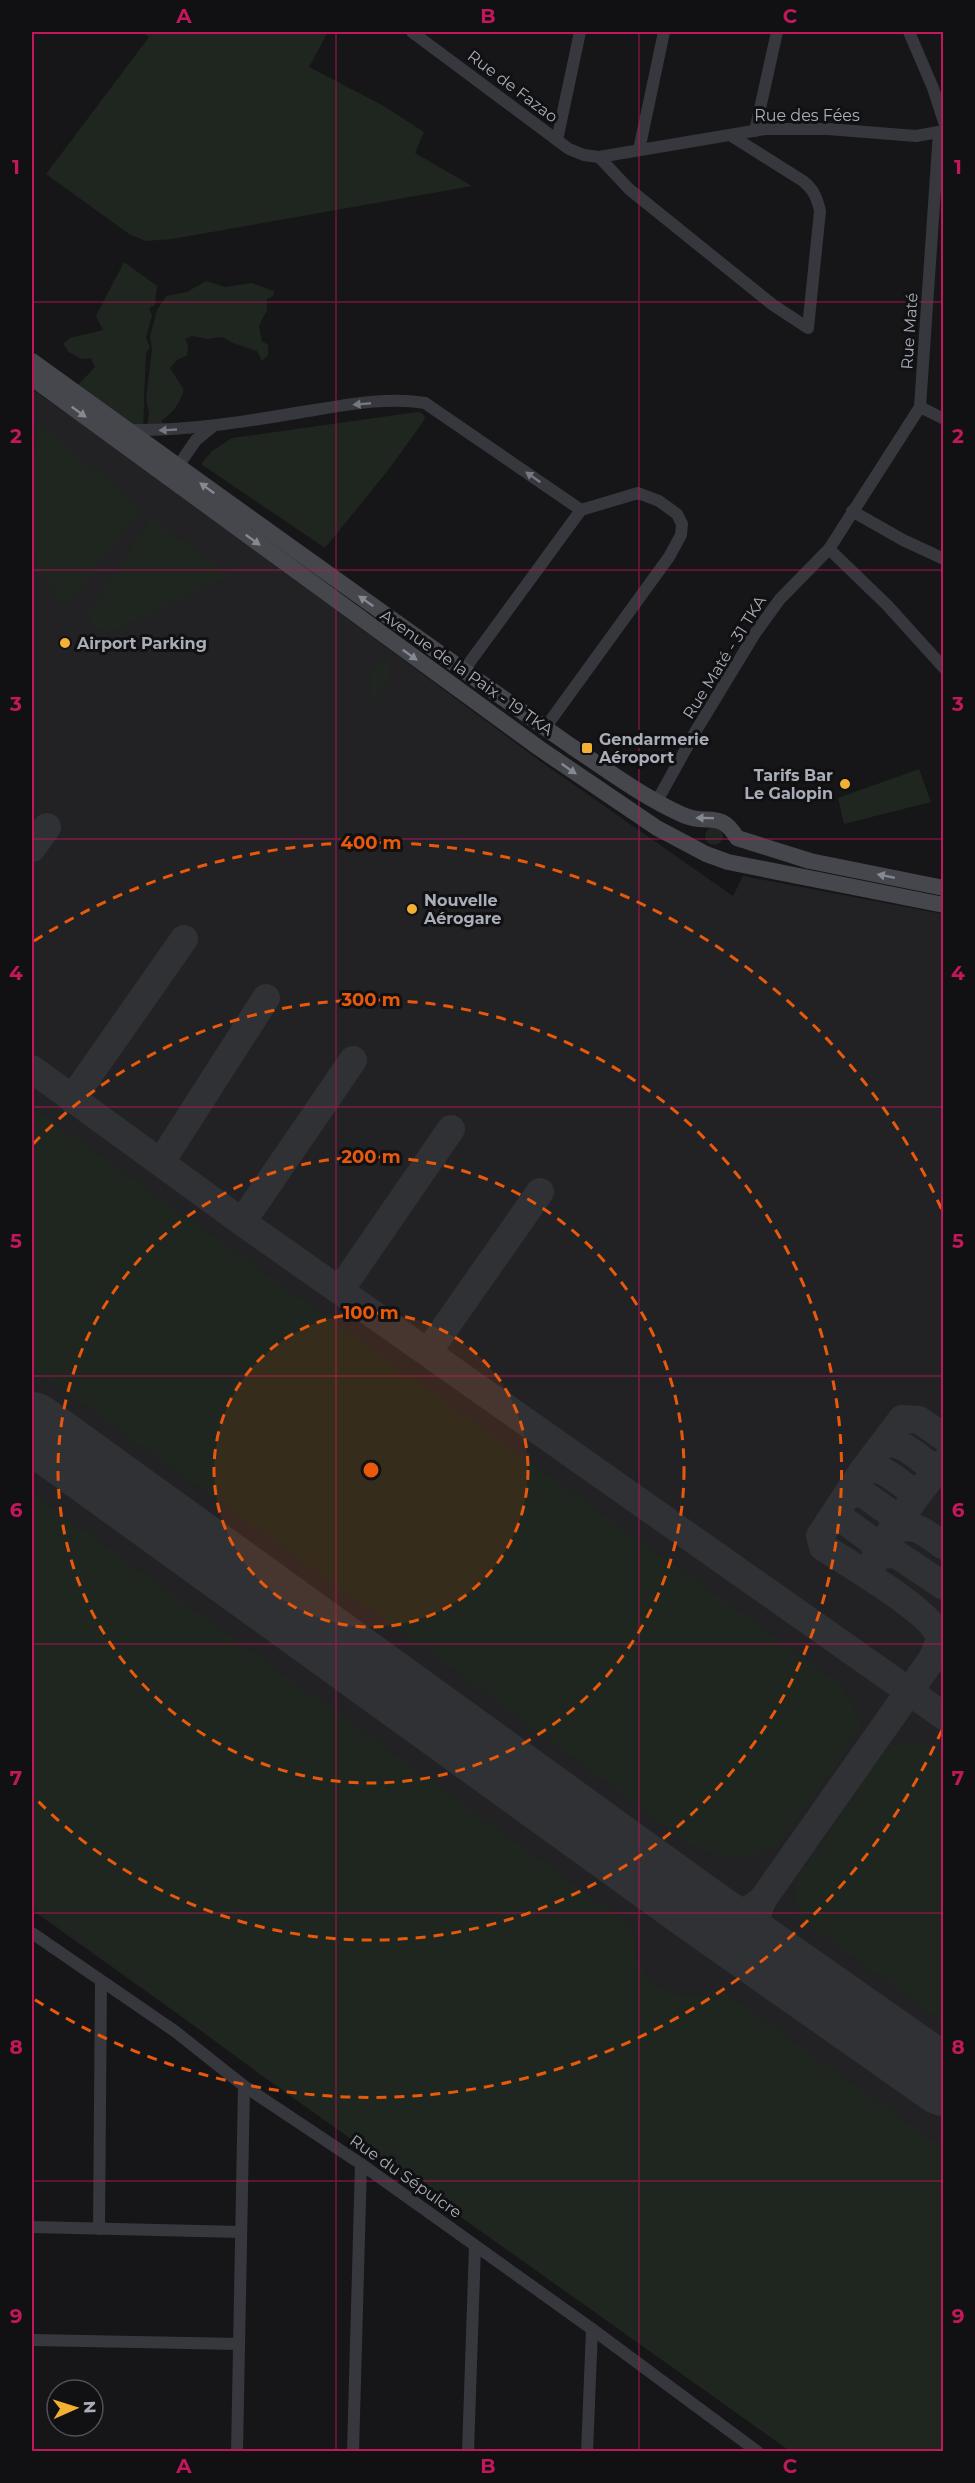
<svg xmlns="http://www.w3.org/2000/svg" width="975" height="2483" font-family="Montserrat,sans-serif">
	<rect width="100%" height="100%" fill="#161618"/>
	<!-- built -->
	<polygon fill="#222225" points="32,389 121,451 540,761 733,896 743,876 943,914 943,2451 790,2451 32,1910"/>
	<!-- green -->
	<g fill="#1e261f">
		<polygon points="142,32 328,32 309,67 382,105 424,132 415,153 472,186 172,239 146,241 129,234 46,174 149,37"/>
		<polygon points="124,262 157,286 155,305 149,308 152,315 146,338 150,348 146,352 143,429 130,430 75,388 95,367 91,358 81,359 69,352 63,344 70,338 103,330 96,316"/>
		<path d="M206 281 225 287 252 283 274 291 273 296 267 299V310L259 326 262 341 268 345V355L262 361 257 351 233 343 222 337 207 339 192 336 185 339 188 345 187 356 178 359 170 368 184 390C180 403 173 413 161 421L165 427 147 428 149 413 146 398 152 350 150 337 157 310 166 296 187 292Z"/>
		<polygon points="417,412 422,413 425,417 423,422 389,469 325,548 201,464 212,451 232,438"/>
		<polygon points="38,423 142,509 66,604 63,603 53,590 32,553 32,471"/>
		<path d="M151 518 230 575 112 632C100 631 90 626 89 613Z"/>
		<path d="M381 662 389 666 391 675 380 686 374 701H371C371 688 365 666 381 662Z"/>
		<polygon points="919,769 931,802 844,824 838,798"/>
		<circle cx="714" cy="836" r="9"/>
		<path d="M32 1107 841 1684 861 1722 846 1752 783 1838C751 1865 728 1862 692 1846L467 1679 32 1368Z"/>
		<path d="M32 1493 632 1926C634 1938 634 1952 639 1963 648 1985 676 2000 701 1996 706 1995 713 1990 718 1988L943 2148V2451H790L261 2075 32 1906Z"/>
		<polygon points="912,1742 925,1745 943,1757 943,2021 800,1919 795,1900 797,1879 879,1757 894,1745"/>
	</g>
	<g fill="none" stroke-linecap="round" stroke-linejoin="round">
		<!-- taxiway -->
		<g stroke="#303135" stroke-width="28">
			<polyline points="32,848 47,827"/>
			<polyline points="32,1069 242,1222 944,1716"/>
			<polyline points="72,1099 184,939"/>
			<polyline points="161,1162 266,998"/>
			<polyline points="242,1222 353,1060"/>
			<polyline points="340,1290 451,1129"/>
			<polyline points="428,1352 540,1192"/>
			<path d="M944 1437 919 1420 902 1419 862 1472 820 1536 823 1547C847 1563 937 1614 940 1640L933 1657 944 1648"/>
			<path d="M883 1444C901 1440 915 1455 929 1465L932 1476"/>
			<path d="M862 1472C880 1462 894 1479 909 1489L912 1502"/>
			<polyline points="848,1495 862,1493 893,1515 893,1530"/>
			<polyline points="829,1522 842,1519 875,1543 885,1543"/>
			<path d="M893 1530C917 1522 925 1533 944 1546"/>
			<polyline points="875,1543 876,1555 896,1554 944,1586"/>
			<path d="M876 1581C873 1576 871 1573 872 1567 875 1548 929 1479 944 1462"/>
			<polyline points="763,1899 944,1642"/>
			<path d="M699 1909C723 1919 743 1918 763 1899 753 1919 755 1938 768 1956"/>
		</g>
		<!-- runway -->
		<polyline stroke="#303135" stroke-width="70" points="32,1427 699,1909 944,2081"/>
		<!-- street -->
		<g stroke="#37383d" stroke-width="12">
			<polyline points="412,32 569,149 584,155 599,157 765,129 828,129 916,136 944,131"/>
			<polyline points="909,32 933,88 944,122"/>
			<polyline points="755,131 777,32"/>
			<polyline points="557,140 580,32"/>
			<polyline points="639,150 664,32"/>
			<path d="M599 157 629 189 773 305 808 328 820 211C817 198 814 190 803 181L730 135"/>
			<polyline points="920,407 944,419"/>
			<path d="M128 430C187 431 244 422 302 412 341 406 385 396 425 403L581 510"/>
			<polyline points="178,466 196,440 212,427"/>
			<polyline points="852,511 903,540 944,559"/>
			<polyline points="829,549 887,605 944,668"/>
			<polyline points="464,670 581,510 638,493 659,501 677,514 682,524 681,535 669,557 545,728"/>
			<polyline points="657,801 697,729 756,632 780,599 829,549 920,407 939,132"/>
			<polyline points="32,1933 176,2032 244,2086 361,2164 592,2329 758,2452"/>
			<polyline points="32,2227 241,2232"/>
			<polyline points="99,2229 101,1981"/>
			<polyline points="32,2340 239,2344"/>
			<polyline points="237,2452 244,2086"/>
			<polyline points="353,2452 361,2164"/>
			<polyline points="468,2452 475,2246"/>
			<polyline points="587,2452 592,2329"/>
		</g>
		<!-- secondary -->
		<g stroke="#45474d" stroke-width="16">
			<path d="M32 361C211 490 390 619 571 746 607 770 643 797 683 815 707 826 720 809 737 838L810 861 944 888"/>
			<polyline points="32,378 539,748 657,828 706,854 728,862 944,905"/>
		</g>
	</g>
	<!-- one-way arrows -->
	<defs><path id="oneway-solid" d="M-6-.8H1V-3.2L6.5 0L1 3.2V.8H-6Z" transform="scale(1.5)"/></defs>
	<g fill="#757881">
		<use href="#oneway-solid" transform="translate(362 404) rotate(175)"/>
		<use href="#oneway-solid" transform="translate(168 430) rotate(177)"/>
		<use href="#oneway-solid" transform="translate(533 477) rotate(-145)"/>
	</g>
	<g fill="#858993">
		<use href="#oneway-solid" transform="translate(79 412) rotate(36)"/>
		<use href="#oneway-solid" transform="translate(207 488) rotate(-144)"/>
		<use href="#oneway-solid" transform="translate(253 540) rotate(36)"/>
		<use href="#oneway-solid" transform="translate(366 601) rotate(-145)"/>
		<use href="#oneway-solid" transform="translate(410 655) rotate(36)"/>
		<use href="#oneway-solid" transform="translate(569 769) rotate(35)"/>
		<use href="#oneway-solid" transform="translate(705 818) rotate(-179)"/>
		<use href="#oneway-solid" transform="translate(886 876) rotate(-168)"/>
	</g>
	<!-- grid -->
	<path fill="none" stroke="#c2185b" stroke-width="1.5" stroke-opacity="0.55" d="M336 32V2452M639 32V2452M32 302H944M32 570H944M32 839H944M32 1107H944M32 1376H944M32 1644H944M32 1913H944M32 2181H944"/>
	<!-- distance rings -->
	<circle cx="371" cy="1470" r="157" fill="#e8590c" fill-opacity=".12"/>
	<g fill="none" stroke="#e8590c" stroke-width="3" stroke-dasharray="10 8">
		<circle cx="371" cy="1470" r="157"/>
		<circle cx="371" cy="1470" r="313"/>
		<path d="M33 1144A470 470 0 1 1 33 1796"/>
		<path d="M942 1730A627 627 0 0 1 34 1999M34 941A627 627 0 0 1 942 1210"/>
	</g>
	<!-- markers -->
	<g fill="#f2b134" stroke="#111113" stroke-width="2">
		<circle cx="65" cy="643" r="6"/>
		<rect x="581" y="742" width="12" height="12" rx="3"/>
		<circle cx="845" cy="784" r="6"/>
		<circle cx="412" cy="909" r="6"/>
	</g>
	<g text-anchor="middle" stroke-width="6" stroke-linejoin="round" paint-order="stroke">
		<!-- street labels -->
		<g font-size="16" fill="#a8adb8" stroke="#111113">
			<text transform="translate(513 86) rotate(37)" y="6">Rue de Fazao</text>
			<text x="807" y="121">Rue des Fées</text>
			<text transform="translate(909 331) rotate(-86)" y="6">Rue Maté</text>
			<text transform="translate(724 657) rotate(-58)" y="6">Rue Maté - 31 TKA</text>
			<text transform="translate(467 672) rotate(35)" y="6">Avenue de la Paix - 19 TKA</text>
			<text transform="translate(406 2176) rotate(35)" y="6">Rue du Sépulcre</text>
		</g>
		<!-- poi labels -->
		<g font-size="16" font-weight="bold" fill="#a8adb8" stroke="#111113" text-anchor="start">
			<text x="77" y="649">Airport Parking</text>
			<text x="599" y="745">Gendarmerie<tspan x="599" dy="18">Aéroport</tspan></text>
			<text x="833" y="781" text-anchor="end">Tarifs Bar<tspan x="833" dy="18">Le Galopin</tspan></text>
			<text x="424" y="906">Nouvelle<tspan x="424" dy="18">Aérogare</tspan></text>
		</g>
	</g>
	<circle cx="371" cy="1470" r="9" fill="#e8590c" stroke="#111113" stroke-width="3"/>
	<g font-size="18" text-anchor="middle" font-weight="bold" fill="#e8590c" stroke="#111113" stroke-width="6" stroke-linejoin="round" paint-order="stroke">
		<text x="371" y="849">400 m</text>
		<text x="371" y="1006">300 m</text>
		<text x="371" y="1163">200 m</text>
		<text x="371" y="1319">100 m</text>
	</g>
	<!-- border -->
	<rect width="975" height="2483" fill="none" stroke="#111113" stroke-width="66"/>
	<!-- north arrow -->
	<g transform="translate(75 2408) rotate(87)"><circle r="28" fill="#111113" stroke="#4d4f55" stroke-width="1.5"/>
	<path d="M0-4.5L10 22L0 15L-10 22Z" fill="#f2b134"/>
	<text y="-9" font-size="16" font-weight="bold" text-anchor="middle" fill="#a8adb8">N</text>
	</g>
	<rect x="33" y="33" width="909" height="2417" fill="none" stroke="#c2185b" stroke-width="2"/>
	<g font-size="20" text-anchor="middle" font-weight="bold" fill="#c2185b">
		<text x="184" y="23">A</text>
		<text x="488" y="23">B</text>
		<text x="790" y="23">C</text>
		<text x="16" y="174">1</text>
		<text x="958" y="174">1</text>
		<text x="16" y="443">2</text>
		<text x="958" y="443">2</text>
		<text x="16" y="711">3</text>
		<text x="958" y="711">3</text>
		<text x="16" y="980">4</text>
		<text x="958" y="980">4</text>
		<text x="16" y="1248">5</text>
		<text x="958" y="1248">5</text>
		<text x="16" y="1517">6</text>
		<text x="958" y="1517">6</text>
		<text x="16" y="1785">7</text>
		<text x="958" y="1785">7</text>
		<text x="16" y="2054">8</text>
		<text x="958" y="2054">8</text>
		<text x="16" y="2323">9</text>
		<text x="958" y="2323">9</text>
		<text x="184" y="2473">A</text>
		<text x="488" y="2473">B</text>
		<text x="790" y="2473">C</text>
	</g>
</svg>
